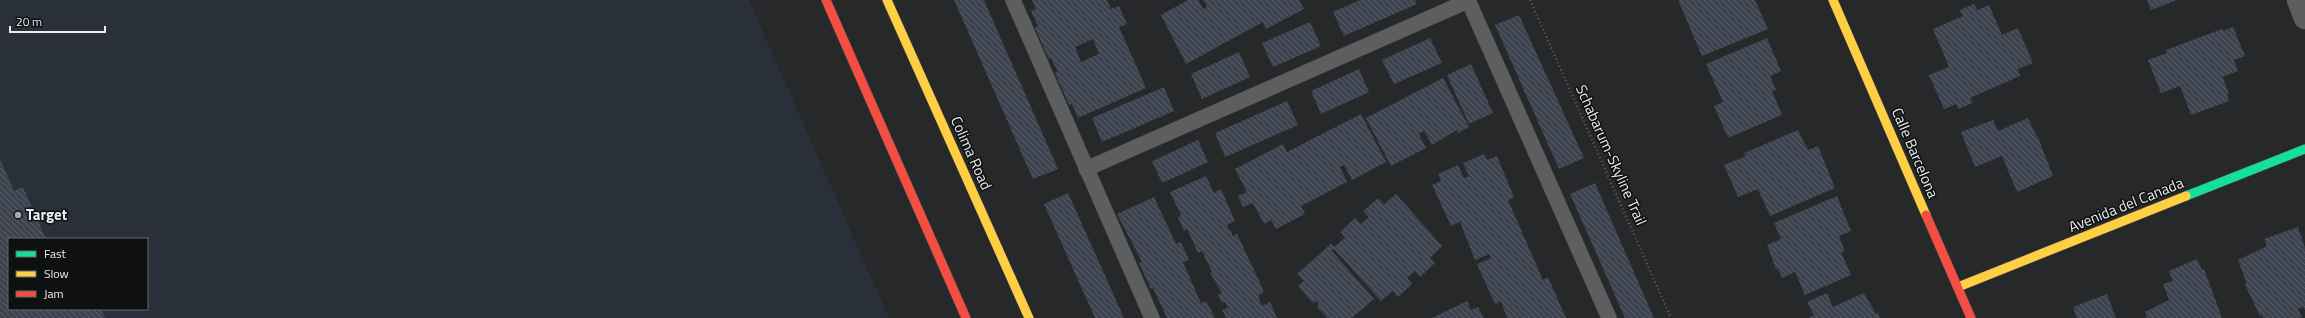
<svg xmlns="http://www.w3.org/2000/svg" width="2305" height="318" font-family="'Titillium Web',sans-serif">
	<defs>
		<pattern id="building-back-hatch" width="6" height="6" patternUnits="userSpaceOnUse"><rect width="6" height="6" fill="#3d444f"/><path d="M-1 5l2 2M0 0l6 6M5-1l2 2" fill="none" stroke="#595f69"/></pattern>
	</defs>
	<rect width="100%" height="100%" fill="#26282a"/>
	<!-- built -->
	<path fill="#2a3039" fill-rule="evenodd" d="M0 0H749L889 318H0ZM9 239H147V309H9Z"/>
	<!-- building -->
	<g fill="url(#building-back-hatch)" fill-rule="evenodd">
		<polygon points="954,0 984,0 1058,169 1033,179"/>
		<path d="M1032 0H1107L1111 9 1119 6 1127 24 1119 27 1146 88 1078 118 1072 104 1069 105 1055 73 1058 72 1051 58 1049 59 1035 28 1038 26 1031 11 1036 9ZM1093 39 1099 54 1081 62 1075 47Z"/>
		<polygon points="1188,0 1198,0 1203,9 1207,7 1203,0 1299,0 1304,9 1266,29 1263,22 1186,64 1161,15"/>
		<polygon points="1360,0 1415,0 1417,4 1344,36 1333,12"/>
		<polygon points="1678,0 1755,0 1768,29 1702,56"/>
		<polygon points="2147,0 2177,0 2151,10"/>
		<polygon points="1974,4 1977,10 1989,5 2002,35 2018,28 2033,63 2018,69 2020,76 1970,98 1973,103 1958,109 1956,104 1944,109 1929,75 1949,67 1933,29 1963,16 1960,10"/>
		<polygon points="1519,15 1584,158 1559,169 1495,25"/>
		<polygon points="1310,22 1321,46 1273,67 1262,43"/>
		<polygon points="2233,27 2245,56 2234,60 2238,71 2220,78 2223,78 2229,94 2227,95 2229,101 2191,115 2180,86 2161,93 2148,60 2167,53 2166,50 2222,29 2223,31"/>
		<polygon points="1430,38 1442,63 1394,84 1382,60"/>
		<polygon points="1767,38 1781,71 1770,76 1776,90 1772,91 1782,115 1728,138 1714,106 1723,102 1706,64"/>
		<polygon points="1239,52 1250,77 1202,99 1191,74"/>
		<polygon points="1471,64 1493,113 1469,124 1447,75"/>
		<polygon points="1359,69 1369,92 1321,114 1311,91"/>
		<polygon points="1443,78 1469,127 1458,133 1457,130 1432,145 1424,131 1419,134 1426,148 1391,166 1366,118"/>
		<polygon points="1164,87 1174,111 1102,142 1092,118"/>
		<polygon points="1287,101 1298,125 1225,157 1215,133"/>
		<polygon points="1361,114 1386,162 1352,180 1344,165 1340,167 1347,182 1301,206 1305,214 1276,229 1271,220 1264,224 1253,203 1243,207 1238,196 1247,192 1235,169 1283,144 1287,152"/>
		<polygon points="2028,118 2037,137 2038,137 2053,176 2017,192 2002,156 1975,167 1961,132 1993,120 1998,131"/>
		<polygon points="1798,130 1808,150 1818,146 1835,188 1770,216 1758,189 1738,197 1724,165 1746,156 1744,153"/>
		<polygon points="1198,140 1208,162 1162,183 1152,161"/>
		<polygon points="1484,154 1487,160 1497,156 1514,197 1508,200 1543,280 1548,277 1566,318 1507,318 1501,301 1495,304 1477,264 1491,258 1489,254 1475,260 1460,222 1451,226 1432,185 1441,181 1438,174 1458,165 1464,178 1469,176 1463,163"/>
		<polygon points="0,159 14,191 23,187 46,239 9,239 9,309 101,309 105,318 0,318"/>
		<polygon points="1206,176 1214,193 1221,189 1235,221 1227,225 1228,228 1232,232 1232,236 1237,234 1263,289 1263,293 1258,296 1262,306 1270,302 1277,318 1226,318 1222,310 1228,308 1225,302 1222,303 1218,295 1222,293 1210,273 1212,272 1202,251 1198,253 1187,229 1184,231 1178,217 1181,215 1170,192"/>
		<polygon points="1595,183 1654,318 1625,318 1570,194"/>
		<polygon points="1068,193 1124,318 1095,318 1044,204"/>
		<polygon points="1396,194 1442,246 1430,258 1435,263 1420,277 1415,271 1407,278 1412,284 1398,297 1393,291 1381,301 1334,249 1331,250 1374,299 1352,318 1327,318 1317,307 1319,305 1316,301 1313,303 1298,286 1304,281 1297,274 1331,244 1334,247 1345,238 1340,232 1355,218 1361,224 1369,217 1363,211 1378,198 1384,204"/>
		<polygon points="1837,196 1851,231 1839,236 1845,251 1841,252 1851,275 1805,295 1795,272 1782,278 1778,269 1776,269 1767,245 1781,239 1774,223"/>
		<polygon points="1154,197 1176,244 1181,242 1189,260 1183,262 1201,303 1206,301 1215,318 1167,318 1153,288 1151,289 1139,263 1142,262 1117,214"/>
		<polygon points="2298,227 2305,248 2305,310 2303,307 2298,309 2302,317 2298,318 2263,318 2262,315 2260,316 2245,285 2246,282 2238,260 2267,246 2264,239"/>
		<polygon points="2197,259 2202,270 2204,269 2222,318 2147,318 2145,312 2169,300 2163,284 2173,281 2169,271"/>
		<polygon points="1827,293 1833,307 1864,293 1876,314 1878,312 1880,318 1808,318 1814,315 1807,302"/>
		<polygon points="2107,294 2116,318 2077,318 2073,307"/>
		<polygon points="1467,301 1471,310 1478,307 1484,318 1432,318"/>
	</g>
	<g fill="none" stroke-linecap="round" stroke-linejoin="round">
		<defs>
			<g id="lane">
				<polyline points="1013,0 1152,318"/>
				<polyline points="1468,0 1609,318"/>
				<polyline points="1086,169 1468,1"/>
			</g>
			<polyline id="street" points="2298,0 2305,18"/>
			<polyline id="fast" points="2186,196 2305,149"/>
			<g id="slow">
				<polyline points="887,0 1029,318"/>
				<polyline points="1833,0 1926,215"/>
				<polyline points="1958,287 2186,196"/>
			</g>
			<g id="jam">
				<polyline points="826,0 966,318"/>
				<polyline points="1926,215 1971,318"/>
			</g>
		</defs>
		<!-- lane casing -->
		<use href="#lane" stroke="#444547" stroke-width="16"/>
		<!-- street casing -->
		<use href="#street" stroke="#444547" stroke-width="23"/>
		<!-- fast casing -->
		<use href="#fast" stroke="#444547" stroke-width="10"/>
		<!-- slow casing -->
		<use href="#slow" stroke="#444547" stroke-width="10"/>
		<!-- jam casing -->
		<use href="#jam" stroke="#444547" stroke-width="10"/>
		<!-- path -->
		<polyline stroke="#5c5e5f" stroke-width="2.5" stroke-dasharray="1 3" stroke-linecap="butt" points="1530,0 1671,318"/>
		<!-- lane -->
		<use href="#lane" stroke="#5c5e60" stroke-width="15"/>
		<!-- street -->
		<use href="#street" stroke="#5c5e60" stroke-width="22"/>
		<!-- fast -->
		<use href="#fast" stroke="#16e098" stroke-width="9"/>
		<!-- slow -->
		<use href="#slow" stroke="#ffcf43" stroke-width="9"/>
		<!-- jam -->
		<use href="#jam" stroke="#f24e42" stroke-width="9"/>
	</g>
	<!-- markers -->
	<circle fill="#a6a8ab" stroke="#0f1012" stroke-width="1.5" cx="18" cy="215" r="4"/>
	<g text-anchor="middle" stroke-width="3" stroke-linejoin="round" paint-order="stroke">
		<!-- street labels -->
		<g font-size="15" fill="#ebedf0" stroke="#0f1012">
			<text transform="translate(971 153) rotate(66)" y="5">Colima Road</text>
			<text transform="translate(1915 153) rotate(67)" y="5">Calle Barcelona</text>
			<text transform="translate(1611 155) rotate(66)" y="5">Schabarum-Skyline Trail</text>
			<text transform="translate(2126 205) rotate(-22)" y="5">Avenida del Canada</text>
		</g>
		<!-- poi labels -->
		<g font-size="15" font-weight="bold" fill="#ebedf0" stroke="#0f1012" text-anchor="start">
			<text x="26" y="220">Target</text>
		</g>
	</g>
	<!-- legend -->
	<rect x="8" y="238" width="140" height="72" fill="#0f1012" stroke="#67686b"/>
	<rect x="16" y="251" width="20" height="6" fill="#16e098" stroke="#67686b"/>
	<text x="44" y="258" font-size="12" fill="#ebedf0">Fast</text>
	<rect x="16" y="271" width="20" height="6" fill="#ffcf43" stroke="#67686b"/>
	<text x="44" y="278" font-size="12" fill="#ebedf0">Slow</text>
	<rect x="16" y="291" width="20" height="6" fill="#f24e42" stroke="#67686b"/>
	<text x="44" y="298" font-size="12" fill="#ebedf0">Jam</text>
	<!-- scale -->
	<path d="M10 26v6h95v-6" fill="none" stroke="#ebedf0" stroke-width="2"/>
	<text x="16" y="26" font-size="12" fill="#ebedf0" stroke="#0f1012" stroke-width="3" paint-order="stroke">20 m</text>
</svg>
